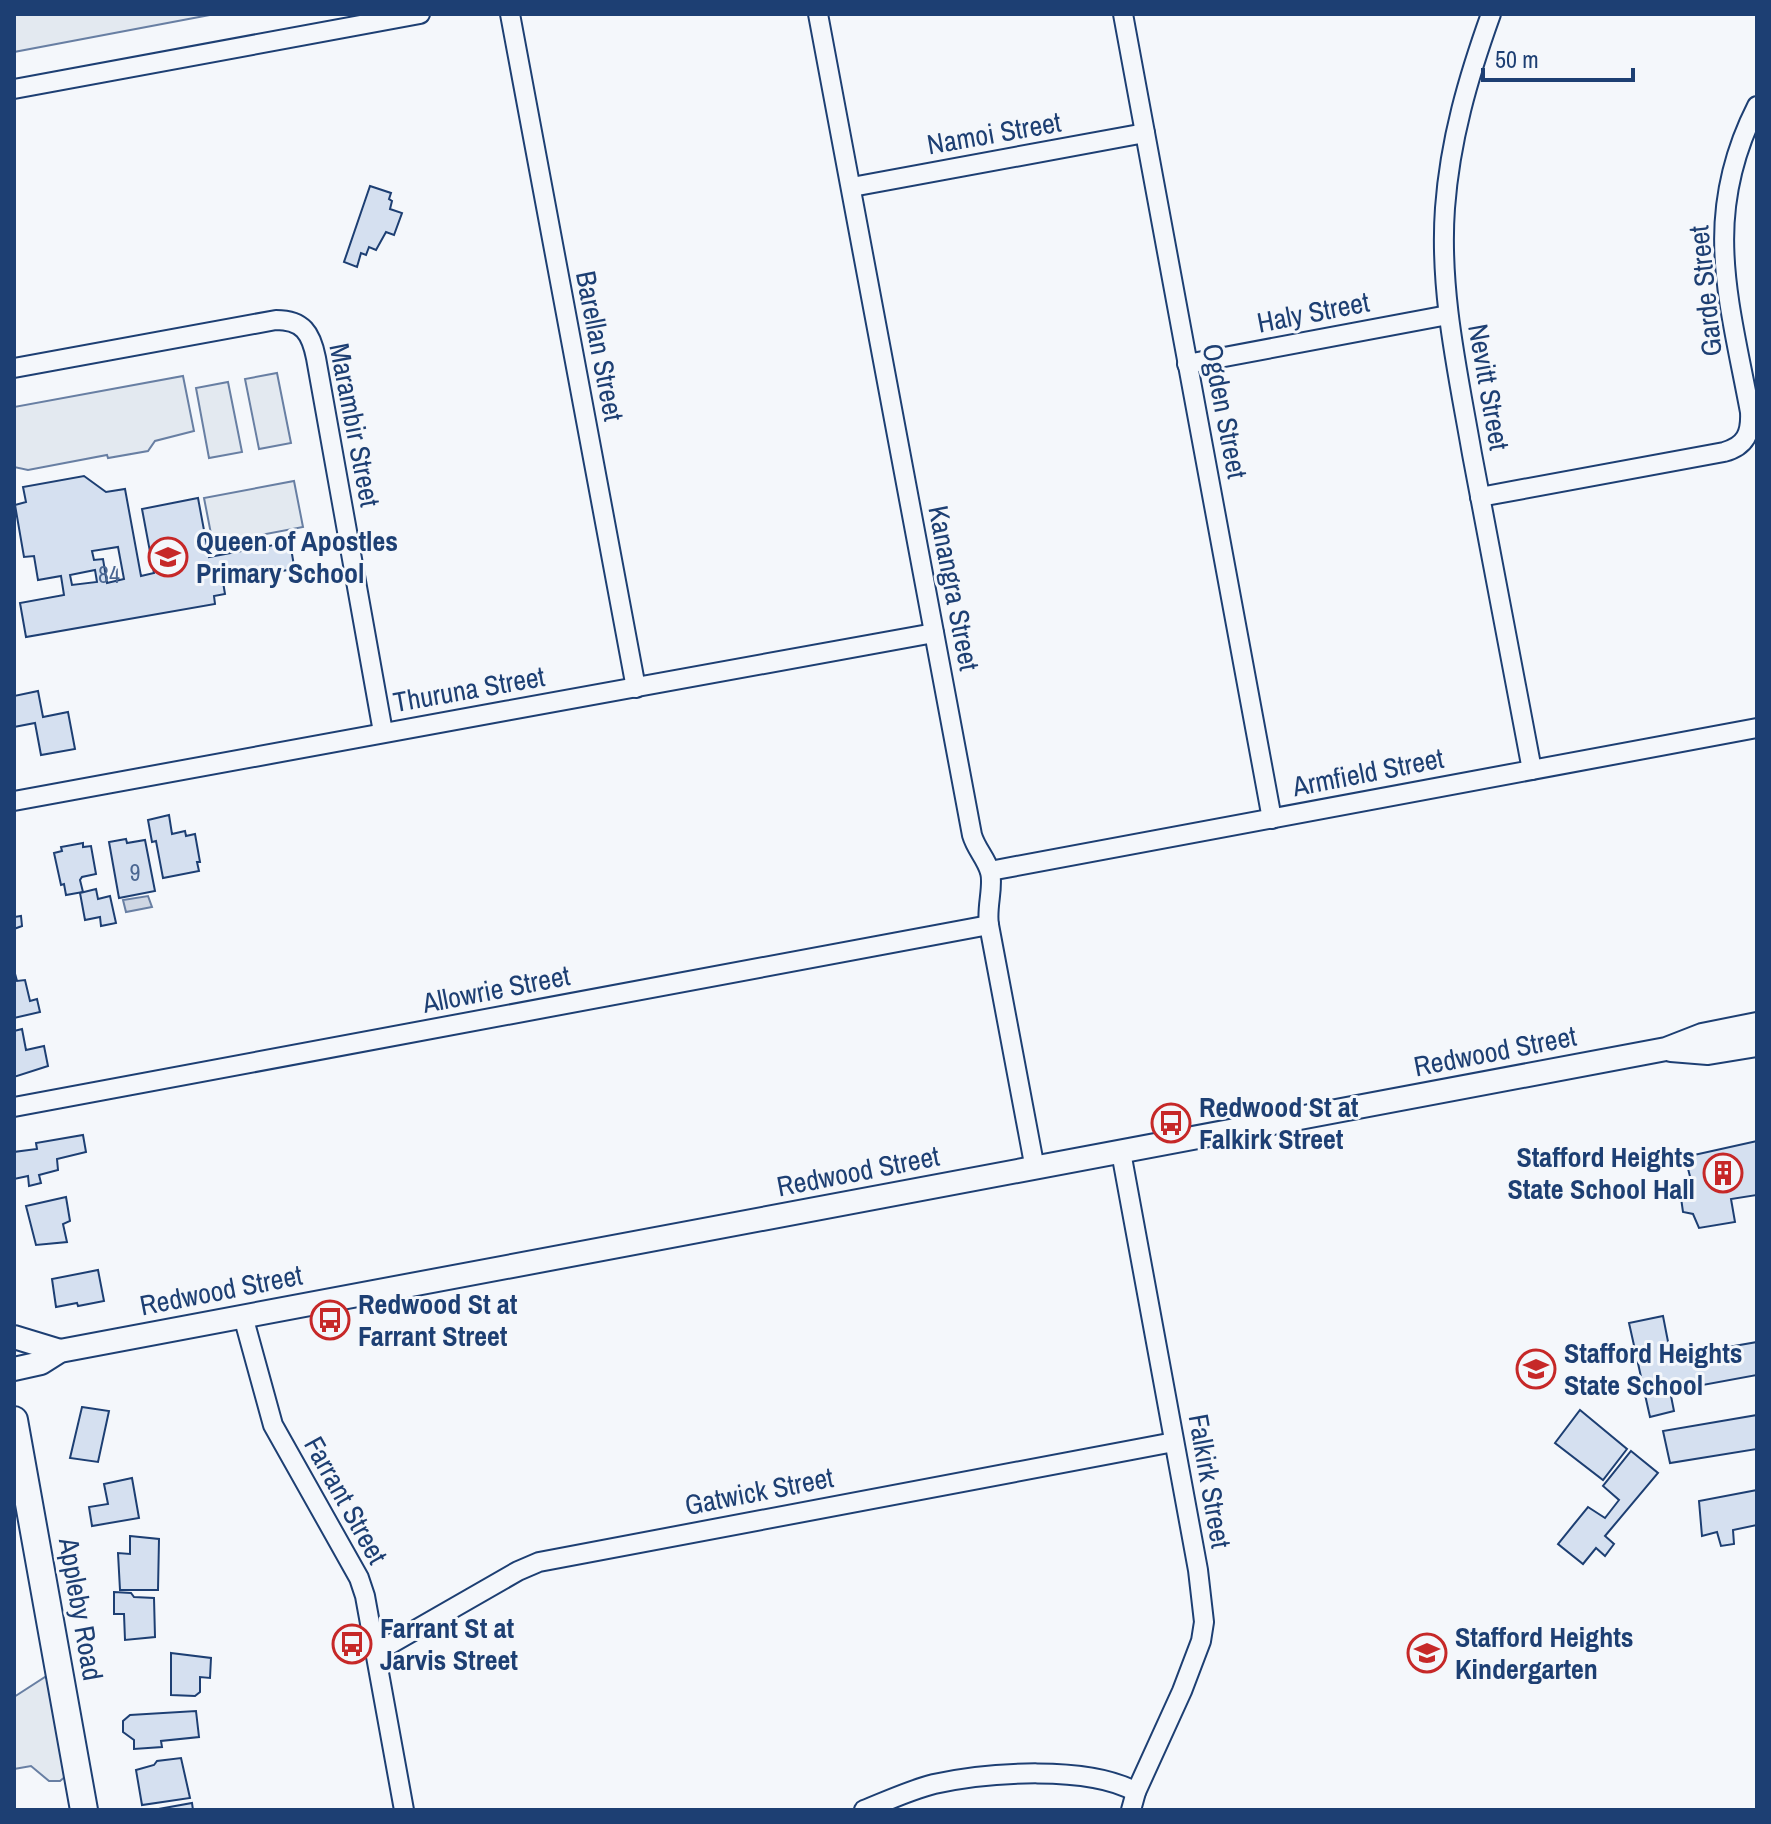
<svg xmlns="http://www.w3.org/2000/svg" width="1771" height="1824" font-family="'Archivo Narrow',sans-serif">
	<rect width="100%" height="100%" fill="#f4f7fb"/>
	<!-- green -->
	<g fill="#e3e9f0" stroke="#687fa3" stroke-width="2">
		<polygon points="14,14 215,14 14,52"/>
		<polygon points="277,373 291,443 259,449 245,379"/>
		<polygon points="183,376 194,431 155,441 148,451 108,458 107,455 28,470 14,467 14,407"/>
		<polygon points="228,382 242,452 209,458 196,388"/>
		<polygon points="294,481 303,527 213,544 204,498"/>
		<polygon points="45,1677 53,1683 66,1776 60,1781 49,1781 31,1766 14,1769 14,1697"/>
	</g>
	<!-- water -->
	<polygon fill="#cfd7e4" stroke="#687fa3" stroke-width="2" points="148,896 152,907 126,912 123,900"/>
	<!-- building -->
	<g fill="#d5e0f0" stroke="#1d3f73" stroke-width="2" fill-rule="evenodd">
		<polygon points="370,186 391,193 389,199 392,201 390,209 402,213 394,235 386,232 376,250 369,247 366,255 361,253 357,267 344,262"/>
		<path d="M84 476 106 492 125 489 141 576 154 573 142 509 198 498 209 557 290 542 296 578 318 574V577L295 581 293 569 223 582 225 594 214 596 215 604 26 637 20 603 64 595 61 576 38 580 34 556 24 557 15 505 26 502 23 487ZM118 547 124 579 107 583 103 559 94 560 92 551ZM95 570 97 582 72 585 70 575Z"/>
		<polygon points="38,691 43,717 68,712 75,749 41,755 35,723 14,727 14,696"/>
		<polygon points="169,815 172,834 185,831 186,836 195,834 200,862 197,862 199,871 163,878 156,841 152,842 148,820"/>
		<polygon points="126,839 127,843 145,840 155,891 119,898 109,842"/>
		<polygon points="83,843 83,847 91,846 96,874 82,877 80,880 83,892 66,895 64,884 61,885 54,853 62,851 61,847"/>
		<polygon points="96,889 98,899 110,896 116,923 101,926 100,917 85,920 80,893"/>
		<polygon points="21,916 22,926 14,929 14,917"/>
		<polygon points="14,970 17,981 25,980 30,1001 37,999 40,1012 14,1018"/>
		<polygon points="22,1029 26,1050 44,1046 48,1066 14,1077 14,1031"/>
		<polygon points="83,1135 86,1152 57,1159 58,1170 39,1175 41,1183 29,1186 28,1176 14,1179 14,1152 37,1149 36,1143"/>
		<polygon points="1757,1141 1757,1195 1731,1199 1735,1222 1699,1228 1693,1214 1683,1212 1680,1191 1693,1188 1685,1157"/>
		<polygon points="66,1197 70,1221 63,1224 67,1242 36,1245 26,1206"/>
		<polygon points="98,1270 104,1301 78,1306 77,1303 56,1307 52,1279"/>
		<polygon points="1663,1316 1671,1357 1757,1342 1757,1375 1670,1391 1674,1411 1650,1417 1629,1323"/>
		<polygon points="82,1407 109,1411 98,1462 70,1458"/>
		<polygon points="1580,1410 1627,1449 1603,1480 1555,1443"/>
		<polygon points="1757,1415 1757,1449 1670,1463 1663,1431"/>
		<polygon points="1631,1451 1658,1473 1605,1536 1614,1544 1605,1556 1596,1548 1583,1564 1558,1544 1588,1507 1605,1518 1619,1500 1603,1486"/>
		<polygon points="132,1478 139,1518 92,1526 89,1507 108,1504 104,1484"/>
		<polygon points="1757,1490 1757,1525 1733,1530 1734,1544 1721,1546 1717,1532 1702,1536 1699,1501"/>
		<polygon points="130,1536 159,1539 158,1590 120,1590 118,1553 130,1554"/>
		<polygon points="114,1592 131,1593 134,1597 154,1598 155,1637 125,1640 124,1614 114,1614"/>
		<polygon points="171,1653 211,1658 210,1678 200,1677 200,1692 195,1696 171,1695"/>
		<polygon points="196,1711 199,1737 161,1741 162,1747 134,1749 134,1740 123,1732 123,1721 130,1715"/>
		<polygon points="181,1758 190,1798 142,1805 136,1770 154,1765 157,1761"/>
		<polygon points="192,1803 193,1810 153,1810"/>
	</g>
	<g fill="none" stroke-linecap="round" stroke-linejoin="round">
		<defs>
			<g id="minor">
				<polyline points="510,14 636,688"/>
				<path d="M818 14 972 835C976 849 986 858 990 872 994 886 986 908 989 925L1035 1169"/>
				<polyline points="1123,14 1272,819"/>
				<path d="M1491 14C1468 78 1450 140 1445 208 1439 291 1458 373 1472 454 1492 559 1512 665 1532 770"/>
				<polyline points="14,89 420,14"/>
				<polyline points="852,187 1145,133"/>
				<polyline points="1187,364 1448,315"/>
				<path d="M14 368 276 320C303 320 311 333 316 358L383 732"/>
				<path d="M1480 497 1724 452C1746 446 1751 433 1750 412 1729 299 1701 216 1757 106"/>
				<path d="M14 801C321 744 627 689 934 633"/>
				<polyline points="990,871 1757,728"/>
				<polyline points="14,1107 989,925"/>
				<polyline points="1121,1152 1198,1570 1204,1622 1201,1641 1182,1691 1136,1792 1131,1810"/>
				<polyline points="243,1316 273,1425 359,1578 365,1596 404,1810"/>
				<polyline points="375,1653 518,1571 539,1562 1174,1442"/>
				<path d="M864 1810C887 1801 910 1790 934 1784 987 1772 1089 1765 1136 1792"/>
			</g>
			<g id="tertiary">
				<polyline points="1671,1050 1708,1053 1757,1045"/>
				<polyline points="14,1337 60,1351"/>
				<polyline points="14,1369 41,1363 60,1351 1666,1049 1702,1035 1757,1024"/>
			</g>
			<polyline id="secondary" points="14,1420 84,1810"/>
		</defs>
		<!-- minor casing -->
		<use href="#minor" stroke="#1d3f73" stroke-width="22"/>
		<!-- tertiary casing -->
		<use href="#tertiary" stroke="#1d3f73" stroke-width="26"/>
		<!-- secondary casing -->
		<use href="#secondary" stroke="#1d3f73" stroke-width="30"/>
		<!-- minor -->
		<use href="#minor" stroke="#f4f7fb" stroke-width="18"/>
		<!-- tertiary -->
		<use href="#tertiary" stroke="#f4f7fb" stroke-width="22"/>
		<!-- secondary -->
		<use href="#secondary" stroke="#f4f7fb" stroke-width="26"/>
	</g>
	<!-- icons -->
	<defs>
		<symbol id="school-ring" viewBox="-11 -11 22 22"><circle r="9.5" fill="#f4f7fb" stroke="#c62828" stroke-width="1.5"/><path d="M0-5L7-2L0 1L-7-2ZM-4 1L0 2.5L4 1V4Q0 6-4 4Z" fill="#c62828"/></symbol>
		<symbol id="bus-ring" viewBox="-11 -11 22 22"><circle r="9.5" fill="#f4f7fb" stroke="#c62828" stroke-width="1.5"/><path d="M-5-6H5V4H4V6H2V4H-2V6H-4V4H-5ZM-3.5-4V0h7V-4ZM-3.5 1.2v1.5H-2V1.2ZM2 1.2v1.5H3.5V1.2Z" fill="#c62828"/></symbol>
		<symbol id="building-ring" viewBox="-11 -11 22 22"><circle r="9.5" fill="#f4f7fb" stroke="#c62828" stroke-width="1.5"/><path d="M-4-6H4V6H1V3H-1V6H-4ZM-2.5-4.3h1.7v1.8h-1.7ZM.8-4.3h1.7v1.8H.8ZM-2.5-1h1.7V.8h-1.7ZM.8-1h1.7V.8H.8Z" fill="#c62828"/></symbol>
	</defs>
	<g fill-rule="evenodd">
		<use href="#school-ring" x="146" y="535" width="44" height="44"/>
		<use href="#bus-ring" x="1149" y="1101" width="44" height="44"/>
		<use href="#building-ring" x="1701" y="1151" width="44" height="44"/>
		<use href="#bus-ring" x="308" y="1298" width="44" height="44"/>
		<use href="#school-ring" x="1514" y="1347" width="44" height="44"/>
		<use href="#bus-ring" x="330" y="1622" width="44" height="44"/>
		<use href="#school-ring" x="1405" y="1631" width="44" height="44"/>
	</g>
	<g text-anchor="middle" stroke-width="6" stroke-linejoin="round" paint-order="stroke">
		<!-- number labels -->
		<g font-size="24" fill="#4b6792">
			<text x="109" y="583">84</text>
			<text x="135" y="881">9</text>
		</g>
		<!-- street labels -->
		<g font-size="28" fill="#1d3f73" stroke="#f4f7fb">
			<text transform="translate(994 133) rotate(-10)" y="10">Namoi Street</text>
			<text transform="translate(1705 291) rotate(-96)" y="10">Garde Street</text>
			<text transform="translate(1313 312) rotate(-11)" y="10">Haly Street</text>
			<text transform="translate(600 346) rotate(79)" y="10">Barellan Street</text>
			<text transform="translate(1489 387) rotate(80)" y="10">Nevitt Street</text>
			<text transform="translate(1225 411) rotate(79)" y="10">Ogden Street</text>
			<text transform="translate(355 425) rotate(79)" y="10">Marambir Street</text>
			<text transform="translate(954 588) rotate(79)" y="10">Kanangra Street</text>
			<text transform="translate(469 689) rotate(-10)" y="10">Thuruna Street</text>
			<text transform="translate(1368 772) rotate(-11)" y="10">Armfield Street</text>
			<text transform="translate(496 989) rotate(-11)" y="10">Allowrie Street</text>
			<text transform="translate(1495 1051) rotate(-11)" y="10">Redwood Street</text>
			<text transform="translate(858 1171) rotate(-11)" y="10">Redwood Street</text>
			<text transform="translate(221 1290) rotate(-11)" y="10">Redwood Street</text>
			<text transform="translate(1210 1481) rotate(80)" y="10">Falkirk Street</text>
			<text transform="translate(759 1491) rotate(-11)" y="10">Gatwick Street</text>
			<text transform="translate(346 1500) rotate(61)" y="10">Farrant Street</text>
			<text transform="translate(81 1609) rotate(80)" y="10">Appleby Road</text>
		</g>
		<!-- poi labels -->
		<g font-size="28" font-weight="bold" fill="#1d3f73" stroke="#f4f7fb" text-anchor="start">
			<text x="196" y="551">Queen of Apostles<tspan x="196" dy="32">Primary School</tspan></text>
			<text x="1199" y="1117">Redwood St at<tspan x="1199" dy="32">Falkirk Street</tspan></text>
			<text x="1695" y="1167" text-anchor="end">Stafford Heights<tspan x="1695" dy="32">State School Hall</tspan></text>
			<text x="358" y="1314">Redwood St at<tspan x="358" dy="32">Farrant Street</tspan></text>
			<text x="1564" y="1363">Stafford Heights<tspan x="1564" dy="32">State School</tspan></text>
			<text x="380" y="1638">Farrant St at<tspan x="380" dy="32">Jarvis Street</tspan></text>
			<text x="1455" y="1647">Stafford Heights<tspan x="1455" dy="32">Kindergarten</tspan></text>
		</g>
	</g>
	<!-- border -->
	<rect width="1771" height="1824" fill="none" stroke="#1d3f73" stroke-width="32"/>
	<!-- scale -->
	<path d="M1483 68v12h150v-12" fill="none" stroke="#1d3f73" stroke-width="4"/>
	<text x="1495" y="68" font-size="24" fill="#1d3f73" stroke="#f4f7fb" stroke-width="6" paint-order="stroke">50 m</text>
</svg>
